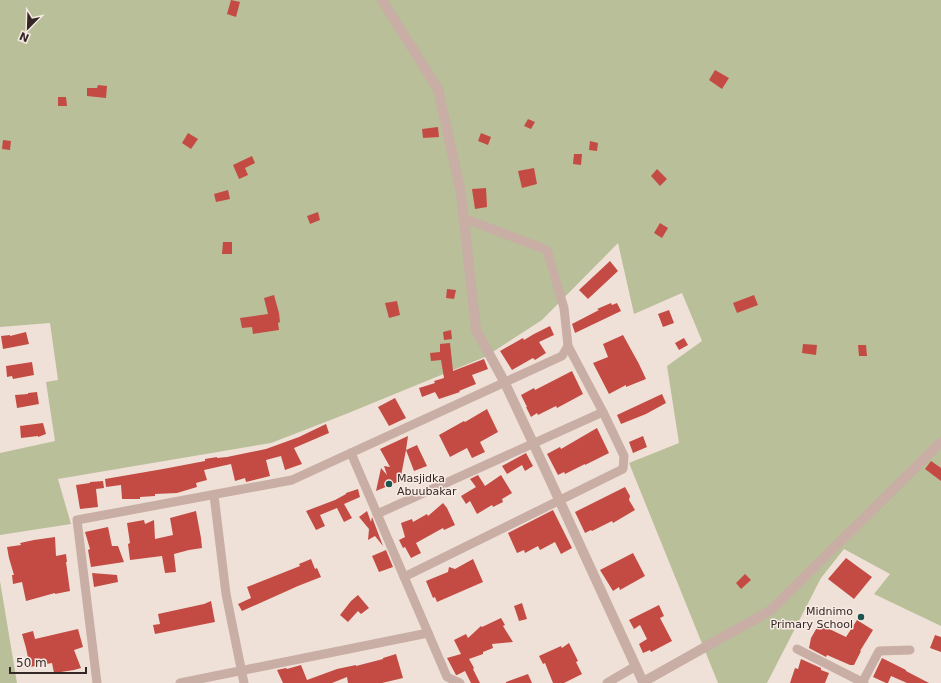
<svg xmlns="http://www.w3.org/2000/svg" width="941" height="683" font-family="'DejaVu Sans',sans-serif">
	<rect width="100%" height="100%" fill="#f0e1d8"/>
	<!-- green -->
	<g fill="#b9bf99">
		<polygon points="0,0 941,0 941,626 874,594 890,574 844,549 821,578 767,683 718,683 629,463 679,443 667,366 702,341 682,293 634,314 618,243 542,320 485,357 346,414 271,443 58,479 71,524 0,535 0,453 55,441 46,382 58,380 50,323 0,327"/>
		<polygon points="0,581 17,683 0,683"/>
	</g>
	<!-- building -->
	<g fill="#c44b43">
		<polygon points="231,0 240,2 236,17 227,14"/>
		<polygon points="715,70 729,78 722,89 709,80"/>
		<polygon points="98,85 107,86 106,98 87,96 87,88 97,88"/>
		<polygon points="58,97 66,97 67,106 58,106"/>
		<polygon points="528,119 535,122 531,129 524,126"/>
		<polygon points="438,127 439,137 423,138 422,129"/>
		<polygon points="188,133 198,139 191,149 182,143"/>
		<polygon points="481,133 491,137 488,145 478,141"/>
		<polygon points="3,140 11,141 10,150 2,149"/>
		<polygon points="590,141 598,143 597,151 589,150"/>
		<polygon points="574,154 582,154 581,165 573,164"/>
		<polygon points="252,156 255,163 245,168 248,175 239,179 233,165"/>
		<polygon points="534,168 537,184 522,188 518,171"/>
		<polygon points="657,169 667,179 660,186 651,176"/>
		<polygon points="486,188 487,207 475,209 472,189"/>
		<polygon points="228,190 230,199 216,202 214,194"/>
		<polygon points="318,212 320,220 310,224 307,216"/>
		<polygon points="660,223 668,228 662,238 654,233"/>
		<polygon points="223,242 232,242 232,254 222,254"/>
		<polygon points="610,261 618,271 588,299 579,290"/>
		<polygon points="447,289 456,290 454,299 446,298"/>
		<polygon points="274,295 279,313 280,322 278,323 279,330 253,334 252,327 242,328 240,318 268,314 264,298"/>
		<polygon points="754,295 758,305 737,313 733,303"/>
		<polygon points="397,301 400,315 389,318 385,303"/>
		<polygon points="611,303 612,305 617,303 621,311 575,333 572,324 599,310 597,309"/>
		<polygon points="669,310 674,323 663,327 658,314"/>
		<polygon points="550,326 554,335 539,342 546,353 535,360 533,358 512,370 500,351 523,338 524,340 534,334"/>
		<polygon points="451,330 452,339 444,340 443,332"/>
		<polygon points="26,332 29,344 3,349 1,336 10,335 10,336"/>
		<polygon points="623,335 639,364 646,379 626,387 626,385 609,394 593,363 608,357 603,344"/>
		<polygon points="684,338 688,345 679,350 675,343"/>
		<polygon points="450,343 453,371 484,359 488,369 472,375 476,384 459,391 460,392 439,399 435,392 422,397 419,388 435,383 434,381 444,378 441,360 431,361 430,353 440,352 440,344"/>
		<polygon points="803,344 817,345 816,355 802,353"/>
		<polygon points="858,345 866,345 867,356 859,356"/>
		<polygon points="32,362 34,375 13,379 12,376 7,377 6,366"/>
		<polygon points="572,371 583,394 557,408 556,406 538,415 537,413 531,417 526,407 527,407 521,395 534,388 535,390"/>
		<polygon points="37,392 39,404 17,408 15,395 28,394 28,393"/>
		<polygon points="662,394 666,403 646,414 621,424 617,415"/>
		<polygon points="395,398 406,418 389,426 378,407"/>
		<polygon points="487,409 498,432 480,442 485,452 472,458 467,448 450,457 439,435 464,421 465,422"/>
		<polygon points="43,423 46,434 38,437 38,436 21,438 20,426"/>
		<polygon points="326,424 329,433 294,448 302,464 285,470 281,456 266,460 270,476 246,482 245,478 235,481 231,464 204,470 207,480 196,483 197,487 177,493 155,494 155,496 140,497 140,499 122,499 121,485 106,487 105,479 163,469 205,461 205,459 217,457 217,458 227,457 266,449 299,437"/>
		<polygon points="597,428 609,453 585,465 585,464 565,474 564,472 558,475 547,454 560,447 561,449"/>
		<polygon points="408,436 406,450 417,445 427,466 414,471 406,450 400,481 376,491 381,468 387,475 384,466 390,467 380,449"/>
		<polygon points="643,436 647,447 633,453 629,442"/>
		<polygon points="526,453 533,466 525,471 522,465 507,474 502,466"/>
		<polygon points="931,461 941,468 941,481 925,469"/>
		<polygon points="478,475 485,486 501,475 512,493 502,499 503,502 493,507 492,505 477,514 470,501 466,504 461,496 476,487 470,479"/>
		<polygon points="103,481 104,488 96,489 98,507 80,509 76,485 90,483 90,482"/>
		<polygon points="625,487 630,496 629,500 635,510 613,523 612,521 592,531 591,530 585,533 575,512"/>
		<polygon points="358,489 360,497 344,504 352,518 344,522 337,508 320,515 325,526 316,530 306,511 335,500 346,494 346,493"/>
		<polygon points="443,503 447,508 455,525 444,530 443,528 416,543 421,553 411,558 405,547 403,548 399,540 405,537 401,523 412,519 413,522 427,514 428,516"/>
		<polygon points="553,510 572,548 561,554 555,542 540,550 538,546 525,553 524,550 517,553 508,533"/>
		<polygon points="196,511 201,538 202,548 189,550 174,554 176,572 165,573 162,556 130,560 128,544 130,543 127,523 144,520 145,524 154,520 155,539 173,535 170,518"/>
		<polygon points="367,511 371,522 372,517 383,546 375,536 368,540 369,529 359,517"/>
		<polygon points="108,527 112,546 118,546 124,562 91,567 88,550 90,549 85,532"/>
		<polygon points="55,537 56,556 66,554 67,562 66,562 70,591 55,594 55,593 26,601 22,582 13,584 12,575 14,575 9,558 7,547 21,545 20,543 34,540"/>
		<polygon points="386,550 393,567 379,572 372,556"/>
		<polygon points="633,553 645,576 620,590 619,587 613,591 600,570"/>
		<polygon points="846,558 872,577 854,599 828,579"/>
		<polygon points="311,559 315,569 317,568 321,577 298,586 242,611 238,604 251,598 247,587 300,566 299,564"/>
		<polygon points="473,559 483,582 437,602 435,597 433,598 426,581 448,572 449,567 455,569"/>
		<polygon points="92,573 117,575 118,582 94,587"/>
		<polygon points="745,574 751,580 741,589 736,583"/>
		<polygon points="358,595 369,608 361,614 358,611 348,622 340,615 351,601"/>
		<polygon points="211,601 215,622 155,634 153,625 160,624 158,614 204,604"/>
		<polygon points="522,603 527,619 519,621 514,606"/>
		<polygon points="659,605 664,616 660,618 672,641 651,652 650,650 643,653 639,644 647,639 640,625 634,629 629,620"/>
		<polygon points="501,618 505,625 503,626 513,642 492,644 493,648 483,652 483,654 469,659 474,668 473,669 480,683 471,683 465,671 457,675 456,675 447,658 461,654 454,640 466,634 468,638 481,626 482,627"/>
		<polygon points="857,620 873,630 860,651 861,651 854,665 850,665 827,655 826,657 809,648 811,638 819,624 846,637"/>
		<polygon points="78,629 83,647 74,650 81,668 74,670 54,673 52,663 30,667 26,648 22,634 33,631 35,639"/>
		<polygon points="935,635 941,637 941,652 930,648"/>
		<polygon points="569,643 578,661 576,662 582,674 564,683 553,683 545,663 543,664 539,656 561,646 562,648"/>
		<polygon points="396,654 403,678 382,683 348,683 347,677 332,683 283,683 277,670 286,668 287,669 301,665 307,680 337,669 356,665 356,666 383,659 383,658"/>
		<polygon points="882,658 906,670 906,671 929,683 907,683 891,676 888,683 886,683 873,677"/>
		<polygon points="801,659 821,668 821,670 829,673 825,683 790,683 795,668 798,669"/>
		<polygon points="528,674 532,683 506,683 506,682"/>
	</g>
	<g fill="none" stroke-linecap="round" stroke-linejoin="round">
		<!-- minor -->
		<g stroke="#c8aea4" stroke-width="9">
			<polyline points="351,453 447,677 460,683"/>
			<polyline points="214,495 226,594 244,683"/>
			<polyline points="377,514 603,412"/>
			<polyline points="404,577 623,469 624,456 603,412 568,346"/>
			<polyline points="797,649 864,683"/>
			<polyline points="97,683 77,520 292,480 562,356 568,346 564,308 547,250 463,218"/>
			<polyline points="180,683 428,633"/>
			<polyline points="607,683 636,666"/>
			<polyline points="862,683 879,651 910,650"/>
		</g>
		<!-- tertiary -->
		<polyline stroke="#c8aea4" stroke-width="10" points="382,0 438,89 461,193 476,330 504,381 533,443 643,682 771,610 941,442"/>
	</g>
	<!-- markers -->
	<g fill="#1c544e" stroke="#f8ebe4" stroke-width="1.5">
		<circle cx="389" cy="484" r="4"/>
		<circle cx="861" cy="617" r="4"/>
	</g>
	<g text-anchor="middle" stroke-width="3" stroke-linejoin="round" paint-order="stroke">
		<!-- poi labels -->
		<g font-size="11" fill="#342826" stroke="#f8ebe4" text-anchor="start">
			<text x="397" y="482">Masjidka<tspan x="397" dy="13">Abuubakar</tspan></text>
			<text x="853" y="615" text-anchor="end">Midnimo<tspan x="853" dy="13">Primary School</tspan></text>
		</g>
	</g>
	<!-- north arrow -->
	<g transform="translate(28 28) rotate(203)" stroke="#f8ebe4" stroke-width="3" paint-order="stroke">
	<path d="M0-3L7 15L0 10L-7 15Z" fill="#342826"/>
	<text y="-6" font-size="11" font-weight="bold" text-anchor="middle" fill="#342826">N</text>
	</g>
	<!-- scale -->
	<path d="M10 667v6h76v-6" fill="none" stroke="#342826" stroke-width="2"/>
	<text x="16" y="667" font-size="12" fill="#342826" stroke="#f8ebe4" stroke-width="3" paint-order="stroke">50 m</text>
</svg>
